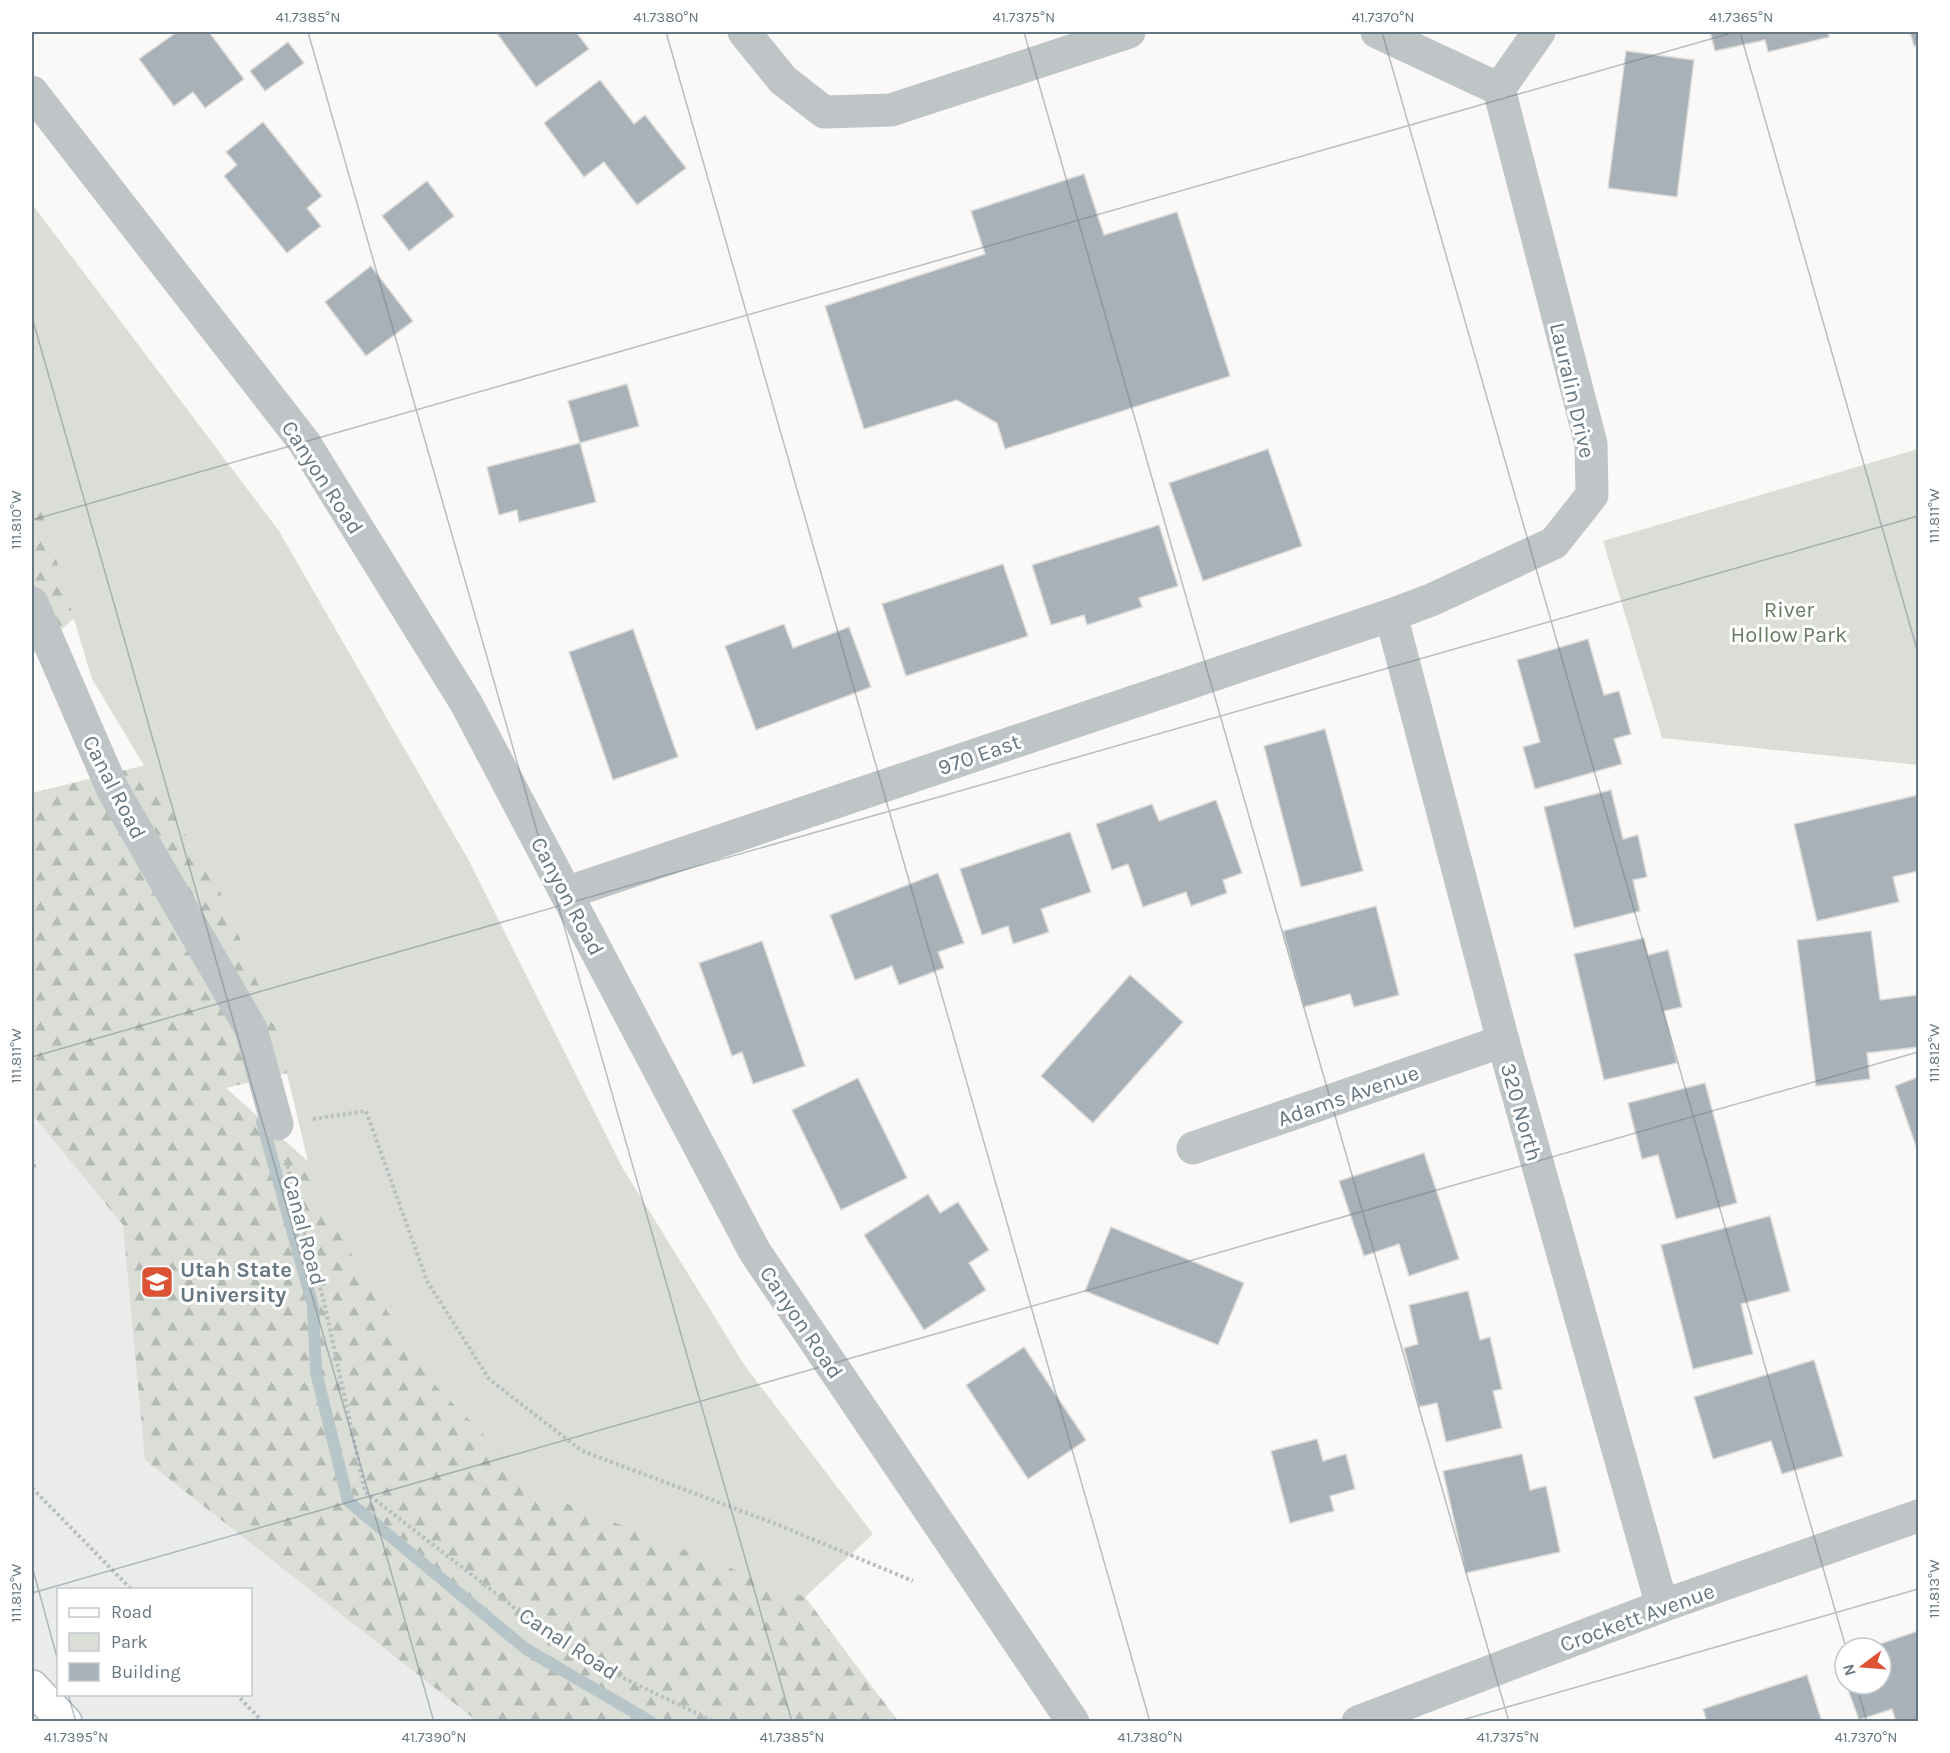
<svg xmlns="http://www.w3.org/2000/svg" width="1950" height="1753" font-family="Karla,sans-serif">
	<defs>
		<pattern id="forest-firs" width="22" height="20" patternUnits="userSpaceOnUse" patternTransform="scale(1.5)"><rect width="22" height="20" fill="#daded7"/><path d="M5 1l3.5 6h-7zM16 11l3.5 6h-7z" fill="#b5b9b4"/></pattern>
	</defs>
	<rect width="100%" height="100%" fill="#faf9f8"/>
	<!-- built -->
	<path fill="#eaebeb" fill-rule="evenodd" d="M32 974 641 1721H32ZM58 1590H250V1694H58Z"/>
	<!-- forest -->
	<g fill="url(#forest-firs)">
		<polygon points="32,352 119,579 32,655"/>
		<polygon points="214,748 353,1057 226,1088 445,1284 560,1482 805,1597 898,1721 477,1721 145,1460 123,1225 32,1114 32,793"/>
	</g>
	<!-- park -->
	<g fill="#daded7">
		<polygon points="32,204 279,531 468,859 622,1167 745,1366 873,1534 805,1597 542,1494 431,1381 317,1199 277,1032 224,899 92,679 32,479"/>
		<polygon points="1918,449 1918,765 1662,738 1603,541"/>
	</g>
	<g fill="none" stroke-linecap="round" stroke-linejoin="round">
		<!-- stream -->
		<polyline stroke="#b8c5c8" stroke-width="12" points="262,1122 313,1306 316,1372 348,1501 526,1649 651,1722"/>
	</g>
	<!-- building -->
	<g fill="#a8b1b7" stroke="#dbdbda" stroke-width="1.5">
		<polygon points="177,32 209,32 244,79 205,108 193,92 174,106 139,59"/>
		<polygon points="496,32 576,32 589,49 536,87"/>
		<polygon points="1710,32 1828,32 1829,37 1768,52 1765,40 1715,51"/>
		<polygon points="1910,32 1918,32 1918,45 1914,46"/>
		<polygon points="288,42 304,63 265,91 250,71"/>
		<polygon points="1626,51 1694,60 1677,197 1608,188"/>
		<polygon points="600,80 634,124 645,115 686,168 637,205 604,162 584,177 544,123"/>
		<polygon points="263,122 322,196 307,208 321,226 287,253 224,176 237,165 226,152"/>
		<polygon points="1084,174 1104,235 1177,212 1230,376 1005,449 997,423 957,400 864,429 825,306 985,254 971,211"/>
		<polygon points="427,181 454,216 409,251 382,216"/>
		<polygon points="371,266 413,321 366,356 325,302"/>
		<polygon points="627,384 639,426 580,443 568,401"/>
		<polygon points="580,443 596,502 519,522 517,510 499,515 487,467"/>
		<polygon points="1268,449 1302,546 1203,581 1169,483"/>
		<polygon points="1159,525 1178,586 1139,598 1142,607 1087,625 1084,615 1051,625 1032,565"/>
		<polygon points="1003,564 1028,636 906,676 882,604"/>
		<polygon points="784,624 793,648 849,627 871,687 756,730 725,646"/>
		<polygon points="633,629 678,757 613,780 569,652"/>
		<polygon points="1588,639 1604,695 1619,691 1631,734 1614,739 1622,764 1535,789 1523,747 1540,742 1517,660"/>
		<polygon points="1325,729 1363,871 1301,887 1264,746"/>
		<polygon points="1611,790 1623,839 1638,835 1647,877 1633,880 1640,911 1574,928 1544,807"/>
		<polygon points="1918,795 1918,871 1893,877 1899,902 1817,921 1794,824"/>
		<polygon points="1216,800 1242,873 1223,880 1227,893 1191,906 1186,892 1143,907 1128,864 1112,870 1096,824 1152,804 1159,821"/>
		<polygon points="1070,832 1091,892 1041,909 1049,932 1013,944 1008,926 982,935 960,869"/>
		<polygon points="938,873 964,943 938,952 944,968 899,985 892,966 855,980 830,915"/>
		<polygon points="1376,906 1399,995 1354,1007 1350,994 1304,1007 1283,931"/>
		<polygon points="1871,931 1880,1000 1918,995 1918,1047 1867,1053 1870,1079 1816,1086 1797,940"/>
		<polygon points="1644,938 1648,955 1668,950 1682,1007 1664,1011 1677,1063 1604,1080 1574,954"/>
		<polygon points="762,941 805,1066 753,1084 742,1052 732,1056 699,963"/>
		<polygon points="1130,975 1183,1022 1093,1123 1041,1076"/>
		<polygon points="1918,1077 1918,1152 1895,1086"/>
		<polygon points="858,1078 907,1178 841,1210 792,1110"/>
		<polygon points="1705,1083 1737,1203 1676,1219 1658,1155 1642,1159 1628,1103"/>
		<polygon points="1424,1153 1459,1259 1409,1276 1399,1244 1364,1256 1339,1181"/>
		<polygon points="928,1194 940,1213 958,1202 989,1250 969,1263 986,1290 924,1330 864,1235"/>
		<polygon points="1770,1216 1790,1291 1741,1304 1753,1354 1693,1369 1661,1245"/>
		<polygon points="1111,1227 1244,1283 1218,1345 1085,1291"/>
		<polygon points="1468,1291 1480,1340 1490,1337 1502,1389 1493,1391 1502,1428 1446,1442 1437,1403 1419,1407 1404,1348 1418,1344 1409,1305"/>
		<polygon points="1024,1347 1086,1440 1028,1479 966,1385"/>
		<polygon points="1814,1360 1843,1456 1782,1474 1771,1441 1713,1459 1694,1397"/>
		<polygon points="1317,1439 1323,1461 1346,1454 1355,1489 1330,1496 1334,1511 1290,1523 1271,1451"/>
		<polygon points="1522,1454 1530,1490 1546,1486 1560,1552 1466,1573 1443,1471"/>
		<polygon points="1918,1631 1918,1722 1896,1722 1892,1709 1859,1720 1846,1684 1881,1684 1881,1648 1868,1648"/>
		<polygon points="1807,1675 1822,1722 1707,1722 1703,1709"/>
	</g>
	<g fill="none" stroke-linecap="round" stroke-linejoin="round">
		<defs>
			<polyline id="major" points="32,1687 65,1722"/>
		</defs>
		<!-- major casing -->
		<use href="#major" stroke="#b5babe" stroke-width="36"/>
		<!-- path -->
		<g stroke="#babec0" stroke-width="4" stroke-dasharray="3 3" stroke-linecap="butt">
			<polyline points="313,1119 366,1111 427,1281 489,1379 582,1451 776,1524 913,1581"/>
			<polyline points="32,1159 35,1168 32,1171"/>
			<polyline points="286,1160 325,1306 365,1492 516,1609 621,1677 715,1722"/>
			<polyline points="32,1488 132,1590"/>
			<polyline points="236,1694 263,1722"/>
		</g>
		<!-- minor -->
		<g stroke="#bfc4c7" stroke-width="33">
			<polyline points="744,32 783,80 824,112 891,110 1129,32"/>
			<polyline points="1377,32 1499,89"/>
			<polyline points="32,92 304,442 466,703 755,1252 1073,1722"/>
			<polyline points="32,603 113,790 251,1029 277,1124"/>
			<polyline points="1391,615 1503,1041 1662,1606"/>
			<polyline points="566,893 1391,615 1431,600 1554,543 1592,495 1591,444 1499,89 1539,32"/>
			<polyline points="1193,1148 1503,1041"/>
			<polyline points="1358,1722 1662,1606 1918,1516"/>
		</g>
		<!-- major -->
		<use href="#major" stroke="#fff" stroke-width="33"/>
	</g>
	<!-- ticks -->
	<path fill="none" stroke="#667781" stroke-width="1.5" stroke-opacity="0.45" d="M308 32 792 1722M666 32 1150 1722M1024 32 1509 1722M1382 32 1846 1648M1740 32 1918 653M32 317 434 1722M32 520 1735 32M32 1057 1918 516M32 1566 58 1661M32 1593 1918 1052M1856 1684 1867 1722M68 1694 76 1722M1455 1722 1918 1589"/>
	<!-- icons -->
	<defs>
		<symbol id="university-square" viewBox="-11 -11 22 22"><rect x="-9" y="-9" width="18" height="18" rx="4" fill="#dc5235" stroke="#fff"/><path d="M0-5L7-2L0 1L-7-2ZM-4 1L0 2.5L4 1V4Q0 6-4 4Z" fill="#fff"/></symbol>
	</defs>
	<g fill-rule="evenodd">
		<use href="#university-square" x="138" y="1263" width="38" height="38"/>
	</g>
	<g text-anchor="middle" stroke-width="6" stroke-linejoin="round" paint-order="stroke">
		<!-- street labels -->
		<g font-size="22" fill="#667781" stroke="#fff">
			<text transform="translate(1573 390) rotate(77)" y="8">Lauralin Drive</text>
			<text transform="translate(323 477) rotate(57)" y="8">Canyon Road</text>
			<text transform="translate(979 754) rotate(-19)" y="8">970 East</text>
			<text transform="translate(115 787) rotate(63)" y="8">Canal Road</text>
			<text transform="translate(568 896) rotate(62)" y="8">Canyon Road</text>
			<text transform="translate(1348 1095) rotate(-19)" y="8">Adams Avenue</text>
			<text transform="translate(1522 1112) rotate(74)" y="8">320 North</text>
			<text transform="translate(305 1230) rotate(75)" y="8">Canal Road</text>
			<text transform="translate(802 1322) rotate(56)" y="8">Canyon Road</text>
			<text transform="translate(1637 1617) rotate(-20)" y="8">Crockett Avenue</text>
			<text transform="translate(569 1643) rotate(33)" y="8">Canal Road</text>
		</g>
		<!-- park labels -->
		<g font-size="22" fill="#697965" stroke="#fff">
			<text x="1789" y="617">River<tspan x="1789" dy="25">Hollow Park</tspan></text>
		</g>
		<!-- poi labels -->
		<g font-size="22" font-weight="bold" fill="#667781" stroke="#fff" text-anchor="start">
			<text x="180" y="1277">Utah State<tspan x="180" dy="25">University</tspan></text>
		</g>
	</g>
	<!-- border -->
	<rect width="1950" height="1753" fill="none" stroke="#ffffff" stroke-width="66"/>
	<!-- legend -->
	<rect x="57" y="1588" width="195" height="108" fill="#ffffff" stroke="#c2c9cd" stroke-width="1.5"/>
	<rect x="69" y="1608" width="30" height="9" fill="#ffffff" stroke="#c2c9cd" stroke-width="1.5"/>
	<text x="111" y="1618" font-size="18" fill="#667781">Road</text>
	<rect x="69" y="1633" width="30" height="18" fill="#daded7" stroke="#c2c9cd" stroke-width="1.5"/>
	<text x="111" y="1648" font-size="18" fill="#667781">Park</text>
	<rect x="69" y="1663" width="30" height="18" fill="#a8b1b7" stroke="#c2c9cd" stroke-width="1.5"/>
	<text x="111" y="1678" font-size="18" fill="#667781">Building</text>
	<!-- north arrow -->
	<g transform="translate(1863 1666) rotate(254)"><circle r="28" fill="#ffffff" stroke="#c2c9cd" stroke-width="1.5"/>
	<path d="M0-4.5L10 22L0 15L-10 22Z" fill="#dc5235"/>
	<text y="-9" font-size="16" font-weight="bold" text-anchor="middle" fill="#667781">N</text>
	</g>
	<rect x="33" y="33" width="1884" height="1687" fill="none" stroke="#667781" stroke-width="2"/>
	<g font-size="15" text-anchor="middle" fill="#667781">
		<text x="308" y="22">41.7385°N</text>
		<text x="666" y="22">41.7380°N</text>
		<text x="1024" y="22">41.7375°N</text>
		<text x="1383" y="22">41.7370°N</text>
		<text x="1741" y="22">41.7365°N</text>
		<text transform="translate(1934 516) rotate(-90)" y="5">111.811°W</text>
		<text transform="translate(16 520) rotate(-90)" y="5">111.810°W</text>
		<text transform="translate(1934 1053) rotate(-90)" y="5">111.812°W</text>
		<text transform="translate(16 1056) rotate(-90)" y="5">111.811°W</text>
		<text transform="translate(1934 1589) rotate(-90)" y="5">111.813°W</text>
		<text transform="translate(16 1593) rotate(-90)" y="5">111.812°W</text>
		<text x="76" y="1742">41.7395°N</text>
		<text x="434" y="1742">41.7390°N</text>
		<text x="792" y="1742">41.7385°N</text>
		<text x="1150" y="1742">41.7380°N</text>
		<text x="1508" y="1742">41.7375°N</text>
		<text x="1866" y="1742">41.7370°N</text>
	</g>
</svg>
